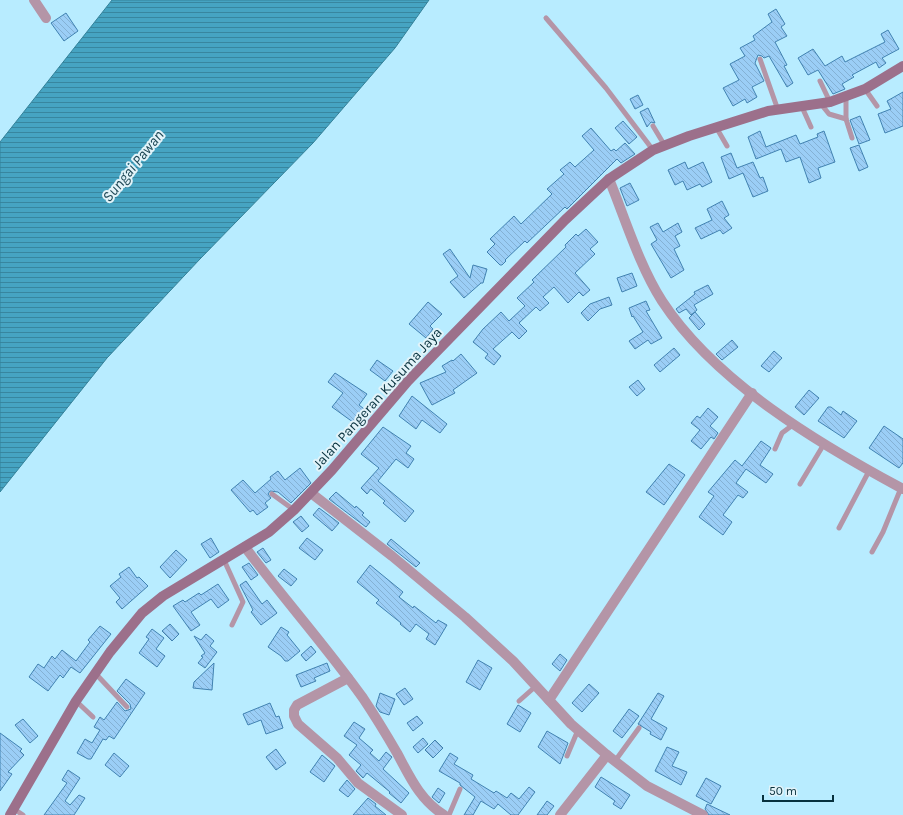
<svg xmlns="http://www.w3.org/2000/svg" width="903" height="815" font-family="Karla,sans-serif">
	<defs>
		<pattern id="water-rules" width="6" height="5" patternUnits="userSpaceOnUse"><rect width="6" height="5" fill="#46a4c2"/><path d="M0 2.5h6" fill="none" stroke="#38869f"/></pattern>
		<pattern id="building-back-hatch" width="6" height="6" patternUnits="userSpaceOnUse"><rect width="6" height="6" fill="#9bcef6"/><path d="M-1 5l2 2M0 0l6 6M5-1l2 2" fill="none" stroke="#84b1d4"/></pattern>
	</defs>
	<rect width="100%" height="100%" fill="#b8ecff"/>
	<!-- water -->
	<polygon fill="url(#water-rules)" stroke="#33829a" points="112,0 429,0 395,48 313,143 200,259 107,358 0,492 0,142"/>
	<!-- building -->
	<g fill="url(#building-back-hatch)" stroke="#4182b1">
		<polygon points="776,9 785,24 781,27 787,36 775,42 787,65 784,66 793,83 787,87 769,56 764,58 762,56 758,55 755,63 764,81 752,87 757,97 747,103 745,99 733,106 723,88 739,80 730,64 745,56 740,48 755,40 753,36 772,22 768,14"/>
		<polygon points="66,13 78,31 64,41 51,23"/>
		<polygon points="888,30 899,49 882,58 886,63 879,68 876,62 852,75 854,77 842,84 845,89 833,94 818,70 808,75 798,58 813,49 825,66 842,56 845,62 885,42 881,34"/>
		<polygon points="903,92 903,126 885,133 878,114 891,109 887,101"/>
		<polygon points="638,95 643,105 635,109 630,99"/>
		<polygon points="648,108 655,123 651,122 647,127 640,112"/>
		<polygon points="860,116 870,140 859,144 850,120"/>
		<polygon points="623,121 637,137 629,144 615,128"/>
		<polygon points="591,128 611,151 614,149 616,151 625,143 635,154 621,163 617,159 567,209 565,207 527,243 525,241 505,260 506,261 502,265 500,265 487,252 495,244 490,239 514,216 521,224 552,194 547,189 564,174 560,170 570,162 575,167 594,150 582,136"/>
		<polygon points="760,131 766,147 796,135 800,144 818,137 817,134 824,131 835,162 818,168 821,178 809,183 800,157 786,162 781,149 756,159 748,137"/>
		<polygon points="859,145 868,167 859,171 850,148"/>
		<polygon points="731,153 737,168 753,162 760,178 763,177 768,191 753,197 743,173 729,179 721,157"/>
		<polygon points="685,162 688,169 703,162 712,182 702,187 700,184 687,190 683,181 675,185 668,170"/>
		<polygon points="630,183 639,200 627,206 620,188"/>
		<polygon points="722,201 729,215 724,218 732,228 723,234 720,230 701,239 695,228 712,220 707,209"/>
		<polygon points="658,223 663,232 678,223 682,232 675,236 680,246 674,249 684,270 671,278 651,244 657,240 650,227"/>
		<polygon points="586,229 598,242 590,249 595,254 575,273 590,290 583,296 579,292 568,303 554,287 543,297 549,303 540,311 536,307 519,323 527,331 519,339 512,332 493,349 501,356 494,365 485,358 488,354 473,342 483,329 501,312 509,321 525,306 517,298 534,282 532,280 566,247 565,245 576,234 578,236"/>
		<polygon points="450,249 470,278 473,265 487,269 483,283 481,283 464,298 450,282 458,276 443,254"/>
		<polygon points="632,273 637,286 622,292 617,278"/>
		<polygon points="708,285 713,294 694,305 697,310 691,315 686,309 679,313 676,309 695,294 694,292"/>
		<polygon points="609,297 612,305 600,309 588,321 581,313 590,304"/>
		<polygon points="646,301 650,310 646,311 662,338 651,344 648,340 635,349 629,341 643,332 633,316 632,317 629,308"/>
		<polygon points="428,302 442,314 430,326 433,329 426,338 409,324"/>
		<polygon points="695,312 705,324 699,330 689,318"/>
		<polygon points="732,340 738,347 722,360 716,354"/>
		<polygon points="674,348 680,355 660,372 654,365"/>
		<polygon points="774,351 782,358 769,372 761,366"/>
		<polygon points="461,354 477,373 453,390 455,393 432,405 420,383 446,372 442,366 452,360 453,361"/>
		<polygon points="377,360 393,371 385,381 370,370"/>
		<polygon points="335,373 367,394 359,405 368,412 357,425 332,407 343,393 328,382"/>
		<polygon points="638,380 645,389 637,396 629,387"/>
		<polygon points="809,390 819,398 804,415 795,407"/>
		<polygon points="412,396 447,424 440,433 422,420 416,429 399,416"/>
		<polygon points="828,407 831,407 841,415 843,411 857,421 844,438 818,421"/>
		<polygon points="708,408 718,417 710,426 718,433 714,439 711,437 701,449 691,441 700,430 691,423 697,416 700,418"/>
		<polygon points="884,426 903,439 903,463 899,468 869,448"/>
		<polygon points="383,427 411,446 406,453 414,459 408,468 396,459 378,481 414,511 405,522 383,503 385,501 371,489 367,494 361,488 379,468 361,454"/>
		<polygon points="761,441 771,448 760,465 773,474 766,483 746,469 736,483 748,492 743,498 738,495 723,515 732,522 723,535 699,517 714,496 708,492 735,460 742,466"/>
		<polygon points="669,464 685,475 664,505 646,492"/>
		<polygon points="300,468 311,483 291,503 278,492 270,491 268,494 271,498 265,503 268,507 257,515 253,510 250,512 231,490 243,480 255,493 271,479 270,477 278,471 285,480"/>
		<polygon points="336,492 355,508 356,506 364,513 362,515 370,522 366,527 329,499"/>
		<polygon points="319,508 339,523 332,531 313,515"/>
		<polygon points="301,516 309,526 302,532 293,522"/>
		<polygon points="211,538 219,552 210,558 201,544"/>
		<polygon points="307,538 323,550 315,560 299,548"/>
		<polygon points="391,539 420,563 416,567 387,544"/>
		<polygon points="263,548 271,560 266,563 257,552"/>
		<polygon points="176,550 187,560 170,578 160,567"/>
		<polygon points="249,563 258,575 251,580 242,567"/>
		<polygon points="370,565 403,592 399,597 413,608 414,606 436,623 438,620 447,625 435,645 426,639 429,634 416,624 410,632 400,624 401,623 376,603 379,600 357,582"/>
		<polygon points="129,567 137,578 139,577 148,586 122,609 116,602 120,598 110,586 121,577 119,574"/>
		<polygon points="284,569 297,579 291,586 278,576"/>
		<polygon points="246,581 262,604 267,600 277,613 261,625 251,612 253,610 240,585"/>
		<polygon points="218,584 229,600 218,608 211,599 191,612 200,625 191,631 173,606 183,600 185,602 199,593 201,595"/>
		<polygon points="170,624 179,634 172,641 162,631"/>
		<polygon points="100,626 111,634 80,673 71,667 63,678 60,675 48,691 29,677 38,664 44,668 52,656 55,659 62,650 76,661 90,642 88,640"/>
		<polygon points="281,627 289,632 287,635 300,651 288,661 285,661 281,656 268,647"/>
		<polygon points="152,629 164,638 156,649 165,656 157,667 139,653 149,639 146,637"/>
		<polygon points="206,634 214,641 210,646 217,652 205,668 198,663 203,657 201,656 205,653 194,636 201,640"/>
		<polygon points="311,646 316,652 306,661 301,655"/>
		<polygon points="560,654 567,660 560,671 552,664"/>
		<polygon points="478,660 492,668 480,690 466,682"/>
		<polygon points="214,663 212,690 193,688 194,682"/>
		<polygon points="327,663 330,671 314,678 316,681 301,687 296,675"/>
		<polygon points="126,679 145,693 114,739 109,736 106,740 103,739 91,759 88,759 77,753 85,739 92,743 100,730 94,727 100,717 104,720 117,702 125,711 131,709 130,704 117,691"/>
		<polygon points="589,684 599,693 582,712 572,703"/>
		<polygon points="405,688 413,699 404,705 396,694"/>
		<polygon points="380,693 395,699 389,715 380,712 376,706"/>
		<polygon points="658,693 664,696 651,719 667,728 661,740 650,734 651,732 638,724"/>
		<polygon points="270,703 276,717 279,716 283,728 266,734 261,720 248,725 243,714"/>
		<polygon points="518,705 531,713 520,732 507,724"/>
		<polygon points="629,709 639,716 622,738 613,731"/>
		<polygon points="417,716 423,723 413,731 407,723"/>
		<polygon points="23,719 38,736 30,743 15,725"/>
		<polygon points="354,722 365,729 359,738 373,750 370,753 379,761 386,752 392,757 383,769 409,793 401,803 389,793 390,792 367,773 363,778 356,771 361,765 349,755 357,745 344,736"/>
		<polygon points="547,731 568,743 560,764 538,747"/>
		<polygon points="0,733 22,749 20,751 24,755 8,772 12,774 0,791"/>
		<polygon points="423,738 428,744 418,753 413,747"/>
		<polygon points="435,740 443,748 433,758 425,750"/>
		<polygon points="667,747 679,752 672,766 687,772 681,785 655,771"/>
		<polygon points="276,749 286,763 276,770 266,757"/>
		<polygon points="114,753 129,766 120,777 105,765"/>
		<polygon points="450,753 458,758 454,764 473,775 471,779 494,793 496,791 507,798 511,793 519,799 529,787 535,792 518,815 511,815 498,804 494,809 481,801 473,815 464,815 475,797 460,785 460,783 439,771"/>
		<polygon points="322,755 335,766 324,782 310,772"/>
		<polygon points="68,770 80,778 65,801 70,805 79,795 85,798 74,815 44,815 67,783 62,780"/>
		<polygon points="601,777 630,795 621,809 613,804 615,801 595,787"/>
		<polygon points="706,778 721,786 711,804 696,796"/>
		<polygon points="347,780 355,789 348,797 339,790"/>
		<polygon points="438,788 445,793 439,803 432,797"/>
		<polygon points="368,798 376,804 375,806 386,815 353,815"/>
		<polygon points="547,801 554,806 547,815 537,815"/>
		<polygon points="707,804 730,815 709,815 705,809"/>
	</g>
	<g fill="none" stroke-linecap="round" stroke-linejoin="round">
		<!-- lane -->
		<g stroke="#b495a7" stroke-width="5">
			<polyline points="546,18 606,88 653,150"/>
			<polyline points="760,59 778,110"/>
			<polyline points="820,81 830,102"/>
			<polyline points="865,89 877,106"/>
			<polyline points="846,97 846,119 852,138"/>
			<polyline points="821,104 829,114 846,119"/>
			<polyline points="802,107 811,127"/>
			<polyline points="653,126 665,146"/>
			<polyline points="716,127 727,146"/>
			<polyline points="775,449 782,433 794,424"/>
			<polyline points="800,484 824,444"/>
			<polyline points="272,494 294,510"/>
			<polyline points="839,528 869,471"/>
			<polyline points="872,552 883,532 901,488"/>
			<polyline points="224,560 243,602 232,625"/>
			<polyline points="95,673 127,707"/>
			<polyline points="76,701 93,717"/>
			<polyline points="519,701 536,686"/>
			<polyline points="567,756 578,730"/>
			<polyline points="615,761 639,728"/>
			<polyline points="14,809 23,815"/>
			<polyline points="449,815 460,789"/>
		</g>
		<!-- street -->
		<g stroke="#b495a7" stroke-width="10">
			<polyline points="34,0 46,18"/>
			<path d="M609 179C625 218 639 265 662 301 715 382 819 444 903 489"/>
			<polyline points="311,493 392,556 465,617 513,661 571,724 607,755 647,786 703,815"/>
			<path d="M245 547C283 598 326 646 363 698 375 716 386 734 397 753 410 777 420 800 444 815"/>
			<polyline points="348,678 297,705 294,710 294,716 298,724 337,758 358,783 402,815"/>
			<polyline points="549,700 752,393"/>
			<polyline points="560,815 607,755"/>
		</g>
		<!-- secondary -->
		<polyline stroke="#9c708b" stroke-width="10" points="10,815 76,701 110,652 142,613 163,596 269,532 294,510 332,470 408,381 565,220 609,179 653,150 689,136 768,111 830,102 865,89 903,66"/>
	</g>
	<g text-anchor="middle" stroke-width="4" stroke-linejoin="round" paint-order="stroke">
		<!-- street labels -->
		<g font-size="14" fill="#07313d" stroke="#e2f3f9">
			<text transform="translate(377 398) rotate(-48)" y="5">Jalan Pangeran Kusuma Jaya</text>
		</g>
		<!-- water labels -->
		<g font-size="15" font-style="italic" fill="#1e4755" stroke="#e2f3f9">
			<text transform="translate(133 166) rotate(-51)" y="5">Sungai Pawan</text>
		</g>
	</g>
	<!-- scale -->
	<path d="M763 795v6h70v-6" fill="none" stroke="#07313d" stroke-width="2"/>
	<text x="769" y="795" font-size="12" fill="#07313d" stroke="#e2f3f9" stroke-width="3" paint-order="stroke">50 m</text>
</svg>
